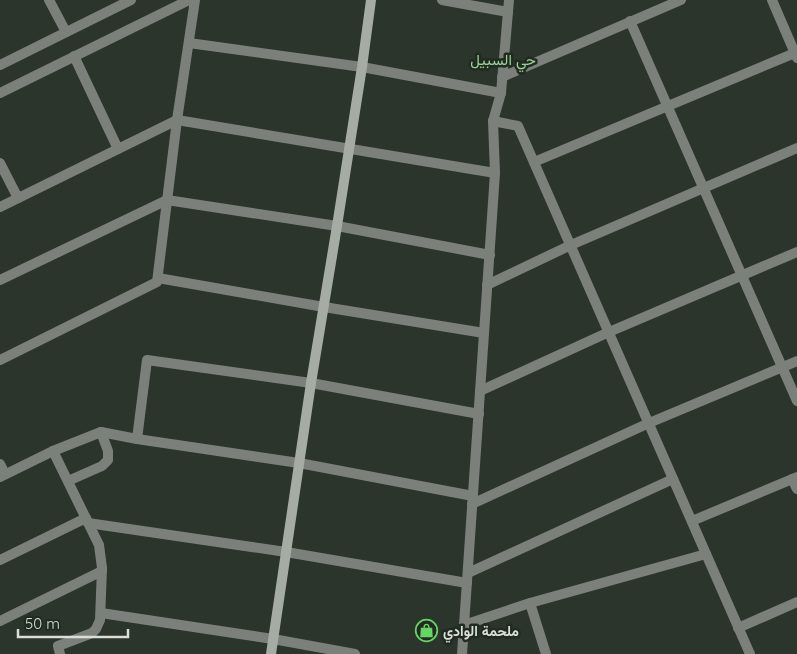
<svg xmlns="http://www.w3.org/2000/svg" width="797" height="654" font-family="Quicksand,Vazirmatn,sans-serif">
	<rect width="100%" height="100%" fill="#2b352b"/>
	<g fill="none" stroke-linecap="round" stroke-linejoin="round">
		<!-- minor -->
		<g stroke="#7b807b" stroke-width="10">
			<polyline points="49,0 66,32"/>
			<polyline points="442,0 508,12"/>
			<polyline points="772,0 797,58"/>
			<polyline points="630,21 797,401"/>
			<polyline points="189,43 362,67 501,93"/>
			<polyline points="74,56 118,149"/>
			<polyline points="0,65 131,0"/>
			<polyline points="502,77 681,0"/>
			<polyline points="0,93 189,0"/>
			<polyline points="493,121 518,126 750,654"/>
			<polyline points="534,162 797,52"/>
			<polyline points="0,163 18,198"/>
			<polyline points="0,207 177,120 495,173"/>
			<polyline points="158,278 324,307 484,333"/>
			<polyline points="0,280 167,200 337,226 490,255"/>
			<polyline points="487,285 571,245 797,148"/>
			<polyline points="0,360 157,282 177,120 195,0"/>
			<polyline points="480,391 609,332 797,252"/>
			<polyline points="137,439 147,360 311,383 479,414"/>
			<polyline points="53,451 99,545 102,568 100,620 96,629 92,633 58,646 60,654"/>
			<polyline points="0,464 5,474"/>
			<polyline points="0,477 53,451 101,432 137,439 299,463 473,496"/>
			<polyline points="792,479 797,489"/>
			<polyline points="68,481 102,466 108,460 108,451 101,432"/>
			<polyline points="472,504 649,423 797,361"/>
			<polyline points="692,521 797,477"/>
			<polyline points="88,523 286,552 467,583"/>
			<polyline points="0,560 86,518"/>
			<polyline points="468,573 673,479"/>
			<polyline points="530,603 546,654"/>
			<polyline points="101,613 273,639 355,654"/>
			<polyline points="0,621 102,571"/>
			<polyline points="464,625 530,603 706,554"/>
			<polyline points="738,628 797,602"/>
			<polyline points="462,654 495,173 493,121 501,93 509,0"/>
		</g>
		<!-- secondary -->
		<polyline stroke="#a5aca4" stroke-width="10" points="271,654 311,383 337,226 362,67 371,0"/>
	</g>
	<!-- icons -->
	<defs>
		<symbol id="shop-ring" viewBox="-11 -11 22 22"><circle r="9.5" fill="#222b21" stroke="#68d465" stroke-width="1.5"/><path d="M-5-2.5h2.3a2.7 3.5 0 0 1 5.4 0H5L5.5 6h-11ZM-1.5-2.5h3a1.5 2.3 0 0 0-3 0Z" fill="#68d465"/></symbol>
	</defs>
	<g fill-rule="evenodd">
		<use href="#shop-ring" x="414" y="618" width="25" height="25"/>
	</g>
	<g text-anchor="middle" stroke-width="5" stroke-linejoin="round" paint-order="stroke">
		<!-- poi labels -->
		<g font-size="14" font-weight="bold" fill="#dae0d9" stroke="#222b21" text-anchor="start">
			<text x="443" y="636">ملحمة الوادي</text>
		</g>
		<!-- neighbourhood labels -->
		<g font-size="15" fill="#9ad297" stroke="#222b21">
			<text x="503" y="65">حي السبيل</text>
		</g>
	</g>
	<!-- scale -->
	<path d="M18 629v8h110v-8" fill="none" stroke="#dae0d9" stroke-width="2.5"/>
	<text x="25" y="629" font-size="15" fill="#dae0d9" stroke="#222b21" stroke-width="4" paint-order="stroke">50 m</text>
</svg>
